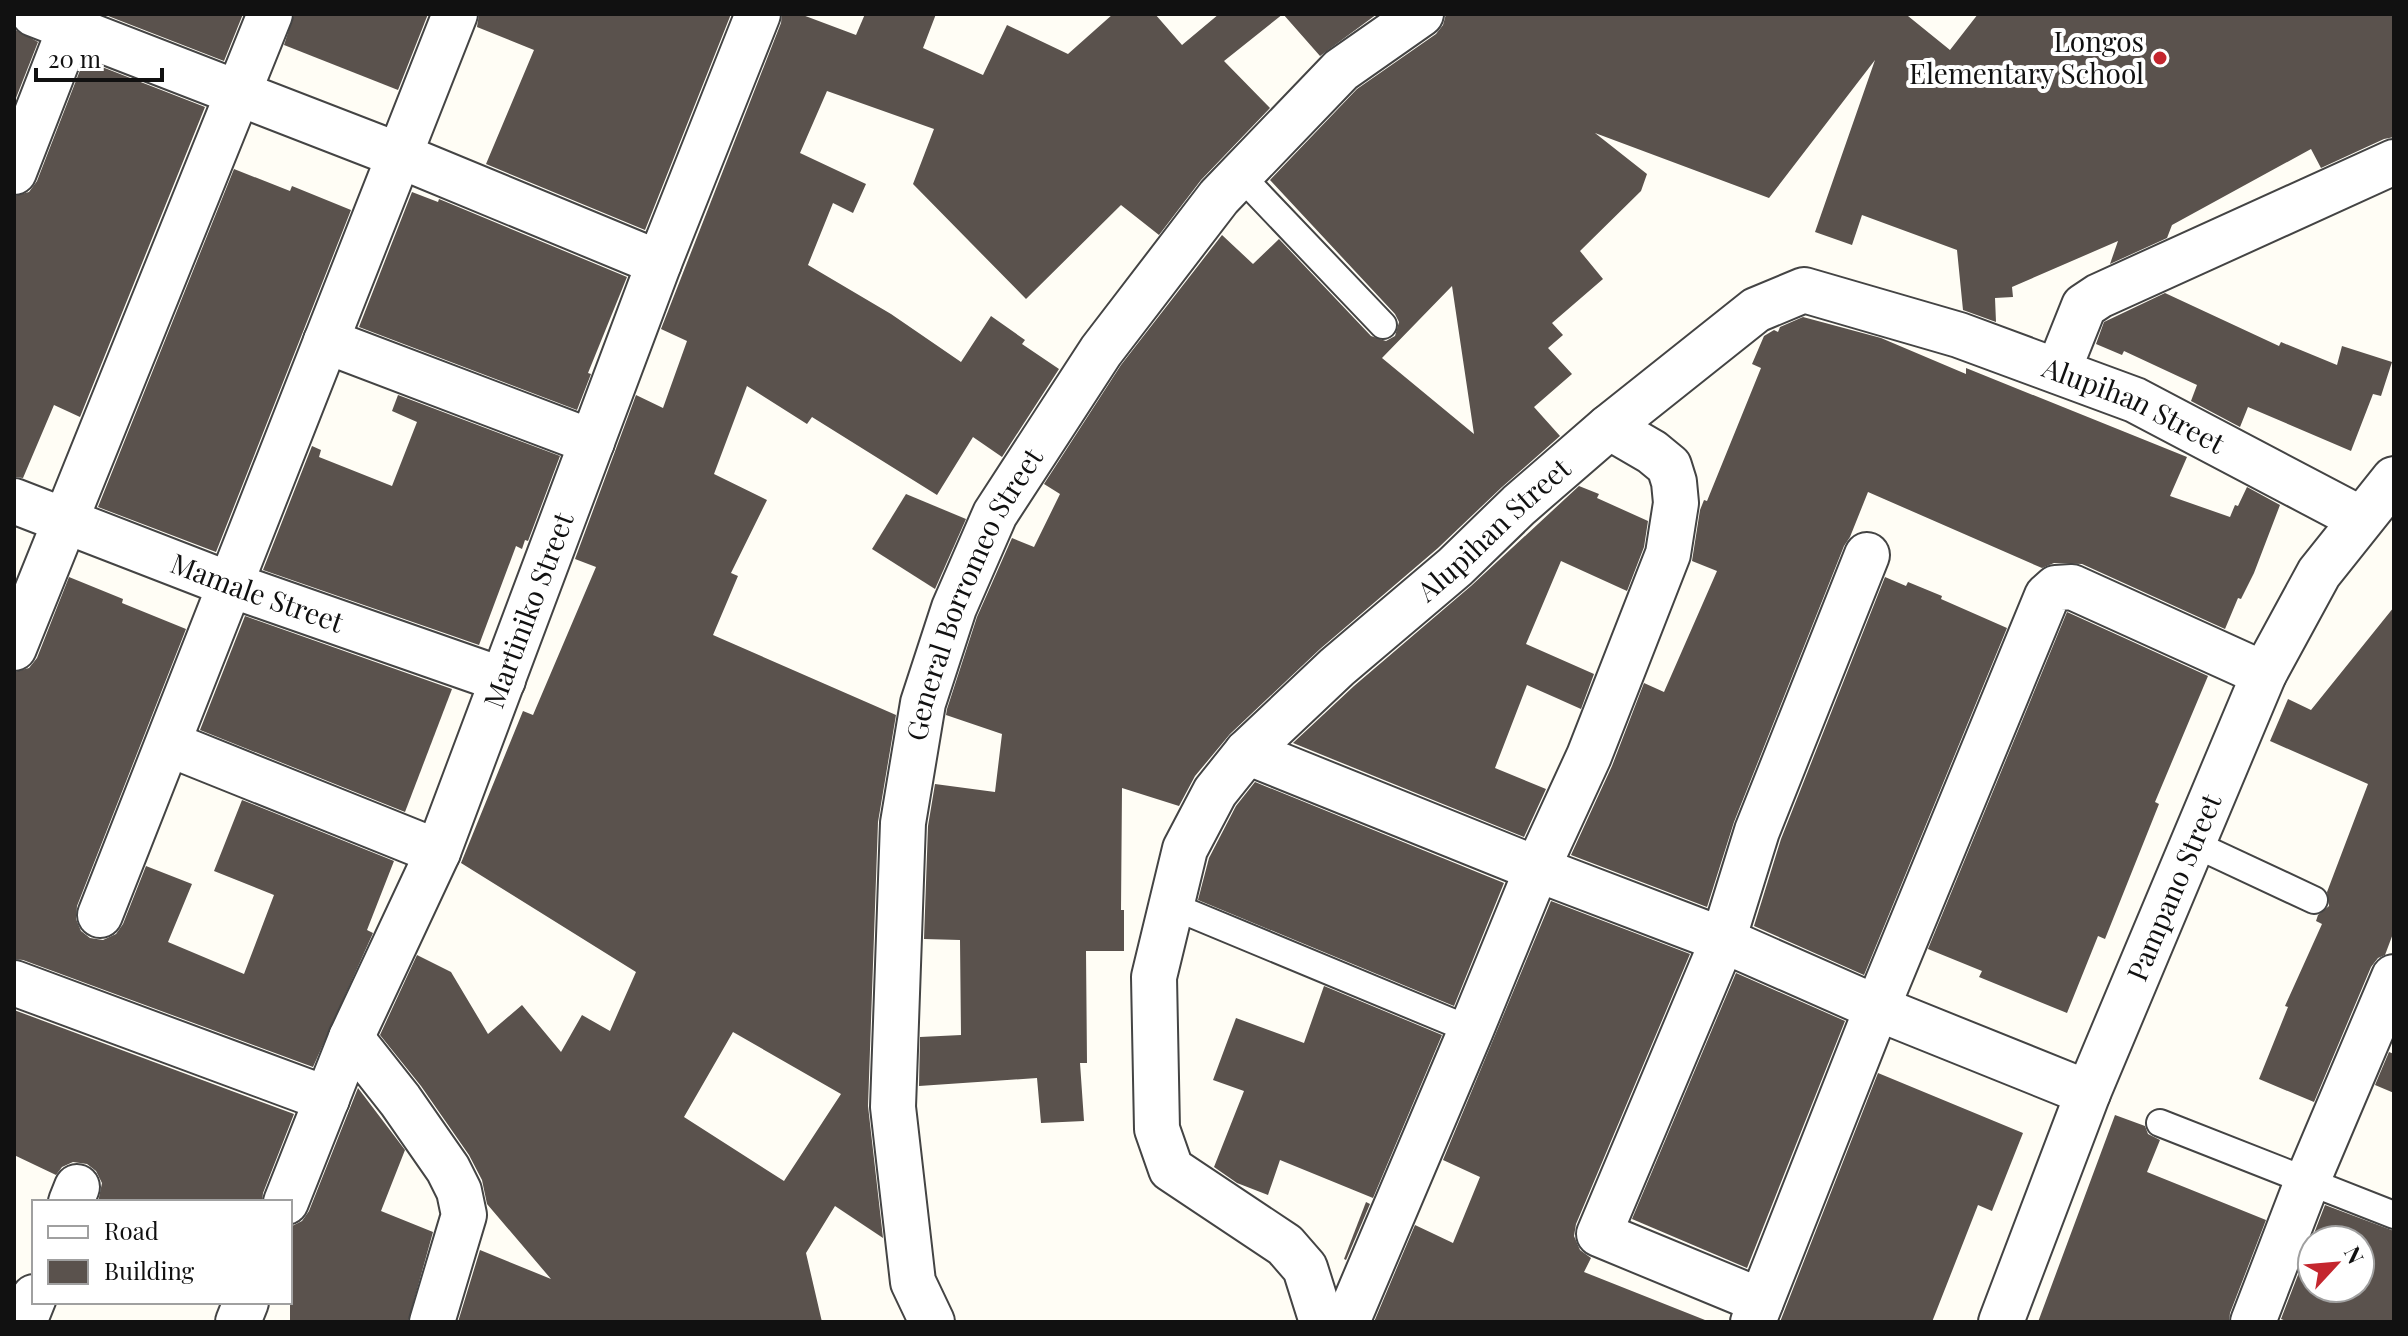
<svg xmlns="http://www.w3.org/2000/svg" width="2408" height="1336" font-family="'Playfair Display',serif">
	<rect width="100%" height="100%" fill="#fffdf5"/>
	<!-- building -->
	<g fill="#5a524d" fill-rule="evenodd">
		<polygon points="103,14 243,14 224,61"/>
		<polygon points="294,14 428,14 398,90 284,45"/>
		<polygon points="479,14 731,14 645,230 486,164 534,50 477,27"/>
		<path d="M782 14H800L856 35 865 14H936L923 48 983 75 1007 25 1068 54 1113 14H1155L1182 45 1219 14H1377L1320 56 1283 14 1224 61 1270 108 1201 180 1159 235 1121 205 1026 299 913 184 934 129 827 91 800 153 866 184 853 213 833 203 808 265 891 314 961 362 991 316 1025 340 1022 344 1059 369 1002 457 973 437 937 495 812 417 807 424 747 386 714 474 767 500 731 573 738 576 713 635 896 715 878 822 868 1106 883 1238 835 1206 806 1253 822 1322H458L480 1250 551 1279 487 1204 482 1180 469 1155 421 1086 380 1035 417 955 451 972 488 1034 522 1005 561 1052 582 1015 610 1031 636 972 461 863 523 711 533 715 596 567 575 559 636 395 663 408 687 341 661 329 781 23ZM733 1032 841 1094 784 1181 684 1117Z"/>
		<path d="M1446 14H1910L1908 16 1950 50 1978 14H2394V137L2384 139 2321 168 2311 149 2172 225 2167 238 2110 264 2118 241 2012 287 2013 297 1995 298 1996 322 1963 310 1957 250 1862 215 1852 245 1815 232 1875 60 1769 198 1595 133 1647 174 1641 191 1580 251 1603 279 1552 323 1563 335 1548 348 1572 374 1534 407 1560 436 1502 487 1438 548 1320 649 1230 734 1195 776 1179 806 1122 788 1121 910H1124V951H1086L1087 1063H1080L1084 1121 1041 1123 1037 1078 919 1086 920 1037 961 1035 960 940 924 939 928 826 935 784 995 792 1002 734 946 715 947 709 977 617 1012 538 1034 547 1060 494 1044 484 1121 365 1222 235 1253 264 1279 239 1371 336 1386 341 1395 336 1399 322 1395 314 1270 180 1357 89 1436 34 1443 25ZM1452 286 1474 434 1382 358Z"/>
		<polygon points="14,29 38,42 14,103"/>
		<polygon points="84,60 205,107 80,417 54,405 23,478 14,477 14,196 29,192 37,181"/>
		<polygon points="234,169 290,191 292,186 351,210 216,552 98,507"/>
		<polygon points="412,192 438,202 439,199 627,277 588,373 591,374 577,410 359,327"/>
		<polygon points="2165,293 2279,346 2281,342 2337,365 2342,346 2392,362 2381,396 2373,394 2351,451 2248,407 2240,427 2191,401 2197,385 2124,351 2122,355 2096,344 2104,322"/>
		<polygon points="1803,317 1881,338 1966,374 1966,368 2187,457 2170,496 2230,517 2235,505 2238,506 2247,487 2280,505 2254,573 2241,599 2238,598 2225,629 2082,564 2054,563 2042,568 1868,492 1850,537 1844,546 1734,822 1707,907 1571,855 1612,766 1644,683 1664,692 1717,571 1692,561 1700,510 1704,500 1707,501 1761,368 1752,364 1764,336 1774,330 1778,332 1780,327"/>
		<polygon points="398,395 560,456 528,541 525,540 522,549 516,546 479,645 263,570 312,446 321,450 319,457 392,486 417,422 392,411"/>
		<polygon points="1579,486 1599,494 1597,498 1648,521 1644,547 1627,591 1561,561 1526,644 1594,674 1581,709 1527,685 1495,768 1546,789 1524,837 1293,743 1354,686 1471,586"/>
		<polygon points="906,494 966,519 935,589 872,549"/>
		<polygon points="69,577 123,599 122,603 186,629 77,906 76,919 81,931 90,938 103,940 116,934 123,924 146,866 192,884 168,942 244,974 274,895 214,871 242,800 394,861 367,930 373,933 313,1067 23,960 14,959 14,672 29,668 37,658"/>
		<polygon points="1885,577 1906,586 1908,582 1942,596 1941,599 2007,628 1864,975 1754,926 1781,839"/>
		<polygon points="2394,607 2394,931 2385,955 2378,958 2371,967 2314,1102 2259,1079 2288,1007 2285,1006 2322,924 2316,921 2318,915 2329,906 2327,892 2368,784 2270,741 2288,699 2311,710"/>
		<polygon points="2067,612 2208,676 2155,802 2159,804 2105,939 2098,936 2067,1013 1979,977 1982,971 1928,949"/>
		<polygon points="245,616 452,689 405,812 200,730"/>
		<polygon points="1255,782 1504,883 1454,1006 1198,900 1209,858 1236,806"/>
		<polygon points="1551,901 1690,954 1576,1224 1574,1236 1580,1250 1591,1258 1584,1272 1705,1320 1705,1322 1374,1322 1415,1225 1453,1243 1480,1177 1443,1160"/>
		<polygon points="1736,973 1845,1021 1747,1268 1632,1219"/>
		<polygon points="1324,986 1442,1035 1373,1198 1280,1160 1268,1195 1237,1183 1214,1167 1244,1091 1213,1080 1236,1018 1304,1043"/>
		<polygon points="14,1010 294,1114 263,1193 262,1202 98,1202 102,1183 96,1171 87,1164 73,1162 62,1167 56,1175 14,1155"/>
		<polygon points="2389,1052 2394,1054 2394,1093 2375,1085"/>
		<polygon points="1878,1073 2023,1133 1992,1211 1978,1205 1932,1322 1780,1322"/>
		<polygon points="358,1088 405,1150 381,1211 433,1232 408,1322 290,1322 290,1227 302,1221 309,1211"/>
		<polygon points="2115,1115 2145,1126 2148,1134 2160,1140 2147,1172 2266,1220 2230,1313 2229,1322 2038,1322"/>
		<polygon points="1366,1202 1370,1204 1346,1260 1344,1259"/>
		<path d="M2325 1205 2394 1231V1322H2289L2281 1319ZM2312 1240H2360V1288H2312Z"/>
	</g>
	<g fill="none" stroke-linecap="round" stroke-linejoin="round">
		<defs>
			<g id="service">
				<polyline points="1240,175 1383,325"/>
				<polyline points="2192,843 2314,900"/>
				<polyline points="1170,905 1471,1030"/>
				<polyline points="2160,1123 2394,1215"/>
			</g>
			<g id="minor">
				<polyline points="34,14 398,155 659,263"/>
				<polyline points="14,172 70,28"/>
				<polyline points="326,341 592,442"/>
				<polyline points="2058,371 2084,306 2099,296 2394,162"/>
				<path id="s1" d="M14 501 231 585 503 680"/>
				<polyline points="14,648 270,14"/>
				<polyline points="169,744 438,852"/>
				<polyline points="1247,752 1537,869 1723,940 1877,1008 2088,1093"/>
				<polyline points="100,915 455,14"/>
				<polyline points="14,983 327,1099"/>
				<polyline points="351,1038 400,1100 448,1169 459,1191 464,1215 432,1322"/>
				<polyline points="71,1202 77,1187"/>
				<path id="s2" d="M286 1202 351 1038 438 852 659 263 758 14"/>
				<polyline points="1761,1301 1599,1234 1723,940 1757,831 1867,555"/>
				<polyline points="24,1322 34,1297"/>
				<polyline points="238,1322 246,1302"/>
				<path id="s3" d="M932 1322 913 1282 893 1107 903 823 923 703 954 608 995 514 1101 351 1219 197 1341 70 1421 14"/>
				<path id="s4" d="M1322 1322 1305 1268 1285 1245 1171 1169 1157 1129 1154 977 1185 849 1215 792 1247 752 1337 667 1455 567 1519 505 1609 427 1756 310 1804 290 1959 335 2135 400 2361 519"/>
				<polyline points="1347,1322 1471,1030 1537,869 1589,756 1668,554 1676,503 1674,482 1669,466 1652,452 1609,427"/>
				<polyline points="1753,1322 1877,1008 2047,596 2056,588 2072,587 2264,674"/>
				<polyline points="2253,1322 2307,1182 2394,977"/>
			</g>
			<g id="tertiary">
				<path id="s5" d="M2001 1322 2088 1093 2264 674 2319 573 2394 479"/>
			</g>
		</defs>
		<!-- service casing -->
		<use href="#service" stroke="#444" stroke-width="30"/>
		<!-- minor casing -->
		<use href="#minor" stroke="#444" stroke-width="48"/>
		<!-- tertiary casing -->
		<use href="#tertiary" stroke="#444" stroke-width="48"/>
		<!-- service -->
		<use href="#service" stroke="#fff" stroke-width="26"/>
		<!-- minor -->
		<use href="#minor" stroke="#fff" stroke-width="44"/>
		<!-- tertiary -->
		<use href="#tertiary" stroke="#fff" stroke-width="44"/>
	</g>
	<!-- markers -->
	<circle fill="#c4262e" stroke="#fff" stroke-width="3" cx="2160" cy="58" r="8"/>
	<g text-anchor="middle" stroke-width="8" stroke-linejoin="round" paint-order="stroke">
		<!-- poi labels -->
		<g font-size="28" fill="#111" stroke="#fff" text-anchor="end">
			<text x="2144" y="52">Longos<tspan x="2144" dy="32">Elementary School</tspan></text>
		</g>
		<!-- street labels -->
		<g font-size="28" fill="#111" stroke="#fff">
			<text dy="10" stroke="none"><textPath href="#s4" startOffset="1742">Alupihan Street</textPath></text>
			<text dy="10" stroke="none"><textPath href="#s4" startOffset="998">Alupihan Street</textPath></text>
			<text dy="10" stroke="none"><textPath href="#s1" startOffset="260">Mamale Street</textPath></text>
			<text dy="10" stroke="none"><textPath href="#s3" startOffset="746">General Borromeo Street</textPath></text>
			<text dy="10" stroke="none"><textPath href="#s2" startOffset="640">Martiniko Street</textPath></text>
			<text dy="10" stroke="none"><textPath href="#s5" startOffset="468">Pampano Street</textPath></text>
		</g>
	</g>
	<!-- border -->
	<rect width="2408" height="1336" fill="none" stroke="#111111" stroke-width="32"/>
	<!-- legend -->
	<rect x="32" y="1200" width="260" height="104" fill="#ffffff" stroke="#a0a0a0" stroke-width="2"/>
	<rect x="48" y="1226" width="40" height="12" fill="#ffffff" stroke="#a0a0a0" stroke-width="2"/>
	<text x="104" y="1240" font-size="24" fill="#111111">Road</text>
	<rect x="48" y="1260" width="40" height="24" fill="#5a524d" stroke="#a0a0a0" stroke-width="2"/>
	<text x="104" y="1280" font-size="24" fill="#111111">Building</text>
	<!-- north arrow -->
	<g transform="translate(2336 1264) rotate(64)"><circle r="38" fill="#ffffff" stroke="#a0a0a0" stroke-width="2"/>
	<path d="M0-6L14 30L0 20L-14 30Z" fill="#c4262e"/>
	<text y="-12" font-size="22" font-weight="bold" text-anchor="middle" fill="#111111">N</text>
	</g>
	<!-- scale -->
	<path d="M36 68v12h126v-12" fill="none" stroke="#111111" stroke-width="4"/>
	<text x="48" y="68" font-size="24" fill="#111111" stroke="#ffffff" stroke-width="6" paint-order="stroke">20 m</text>
</svg>
